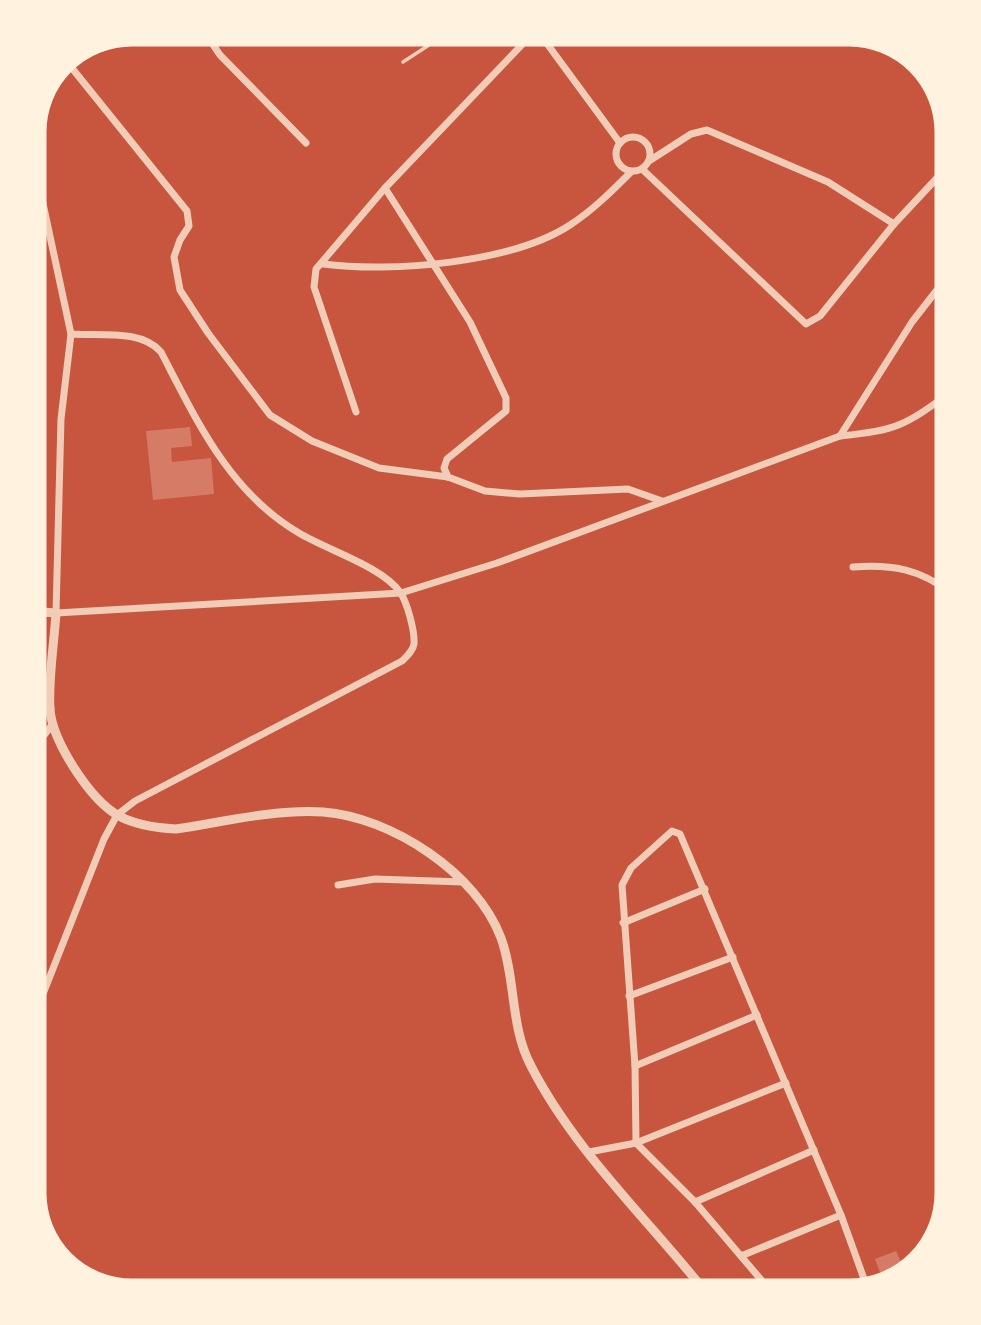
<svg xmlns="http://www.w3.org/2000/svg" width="981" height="1325" font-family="'Archivo Narrow',sans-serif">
	<rect width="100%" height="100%" fill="#c8553d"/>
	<!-- building -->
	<g fill="#d67c66">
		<polygon points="190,427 192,446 171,448 172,462 211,458 214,494 153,500 146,431"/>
		<polygon points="896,1251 903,1267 881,1275 875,1259"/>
		<polygon points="904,1270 906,1276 901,1281 889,1285 886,1277"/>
	</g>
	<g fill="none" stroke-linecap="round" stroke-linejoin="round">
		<!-- service -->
		<polyline stroke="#f1ccb7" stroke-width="3.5" points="403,62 452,30"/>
		<!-- minor -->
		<g stroke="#f1ccb7" stroke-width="7">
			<polyline points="203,30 220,55 306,143"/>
			<polyline points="537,30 620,143"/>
			<polyline points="63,57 187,211 189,226 180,240 174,257 180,290 208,333 270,415 312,441 379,468 448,477 485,491 520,494 628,489 662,501"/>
			<path d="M33 118 42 199 71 334 61 419 56 613 401 593 497 563 840 436C898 430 904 426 951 392"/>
			<circle cx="633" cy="154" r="17"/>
			<polyline points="649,161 691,134 707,130 828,182 894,224"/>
			<polyline points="642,169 806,324 820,316 894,224 951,163"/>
			<polyline points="385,188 470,322 506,398 506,411 447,459 444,468 448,477"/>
			<path d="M323 264C391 273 512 263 570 225 593 210 612 191 631 172"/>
			<polyline points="356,412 314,287 316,269 385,188 536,30"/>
			<polyline points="840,436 912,322 951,272"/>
			<path d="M853 567C892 564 920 569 951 593"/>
			<polyline points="30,762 41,739 52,725"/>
			<polyline points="338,885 375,879 463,882"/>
			<polyline points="623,923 705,889"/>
			<polyline points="629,996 733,957"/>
			<path d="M30 1027 104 839 117 815 135 801 402 661C407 656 413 651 414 644 415 631 407 602 400 592 381 566 327 550 299 533 229 492 197 421 161 352 141 329 100 336 71 334"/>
			<polyline points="635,1066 757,1015"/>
			<polyline points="589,1152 636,1143 786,1083"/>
			<polyline points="695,1202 814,1150"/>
			<polyline points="741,1256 841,1215"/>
			<polyline points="774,1295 695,1202 636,1143 635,1066 622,885 631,868 672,831 680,834 841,1215 868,1290"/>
			<polyline points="836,1295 865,1284"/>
		</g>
		<!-- tertiary -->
		<g stroke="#f1ccb7" stroke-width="9">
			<path d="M30 611 56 613C54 645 48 679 50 710 53 742 90 800 119 816 136 825 156 828 176 829 223 822 275 809 323 812 391 817 477 873 501 938 516 979 510 1027 531 1066 575 1152 649 1220 708 1295"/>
			<polyline points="30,708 50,708"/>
		</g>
	</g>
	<!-- crop -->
	<path d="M0 0H981V1325H0ZM132 42H849A90 90 0 0 1 939 132V1193A90 90 0 0 1 849 1283H132A90 90 0 0 1 42 1193V132A90 90 0 0 1 132 42Z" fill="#fff3e0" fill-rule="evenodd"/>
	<path fill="none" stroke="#fff3e0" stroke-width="9" d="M132 42H849A90 90 0 0 1 939 132V1193A90 90 0 0 1 849 1283H132A90 90 0 0 1 42 1193V132A90 90 0 0 1 132 42Z"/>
</svg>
